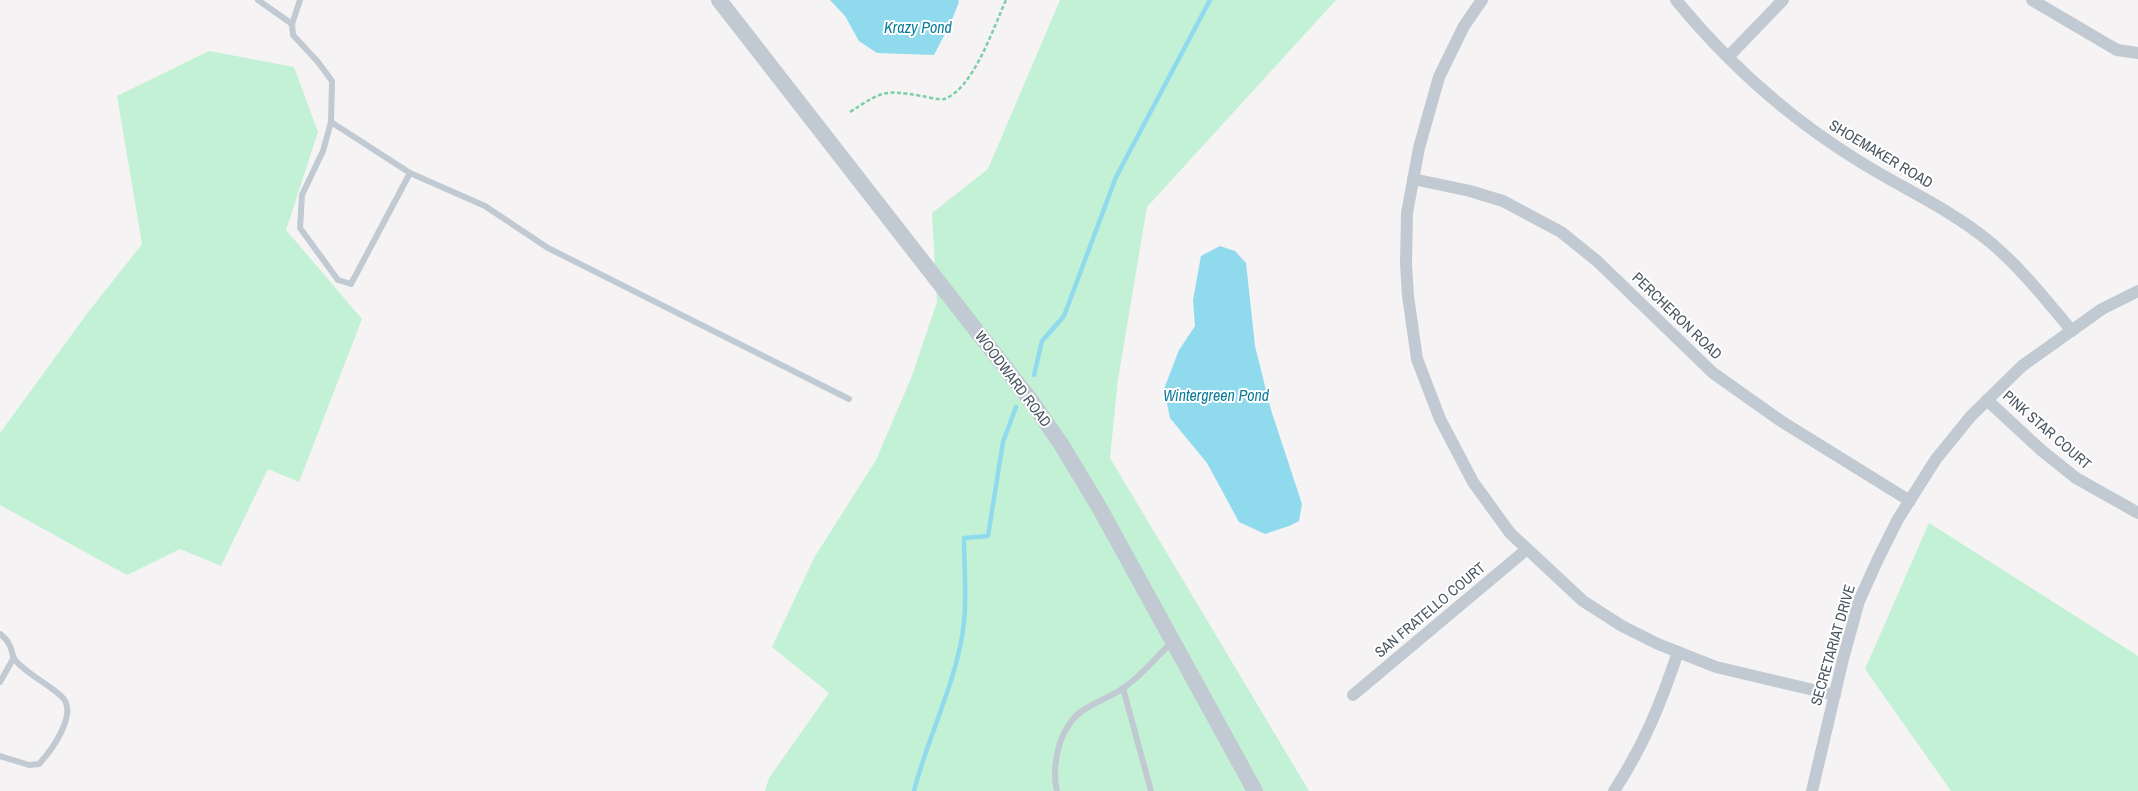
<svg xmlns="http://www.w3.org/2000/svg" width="2138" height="791" font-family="'Archivo Narrow',sans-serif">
	<rect width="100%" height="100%" fill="#f5f3f3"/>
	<!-- green -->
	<g fill="#c3f1d5">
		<polygon points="1060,0 1336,0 1147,207 1118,379 1110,458 1309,791 765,791 769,778 829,693 772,647 814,558 876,460 912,376 937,302 932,213 988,169"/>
		<polygon points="209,51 294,67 318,132 286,230 362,319 299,482 268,469 221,566 180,549 127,575 0,505 0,433 86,315 142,244 117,96"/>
		<polygon points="1929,523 2138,656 2138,791 1951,791 1865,669"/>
	</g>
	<!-- water -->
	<g fill="#90daee">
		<polygon points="830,0 958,0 959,2 951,22 934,55 877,53 859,41 845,16"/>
		<polygon points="1220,246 1235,251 1246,263 1255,346 1271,410 1302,504 1299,521 1289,526 1265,534 1239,522 1207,463 1170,418 1164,389 1179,350 1195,326 1193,300 1201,256"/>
	</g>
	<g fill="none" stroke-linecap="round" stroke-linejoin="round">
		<!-- stream -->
		<g stroke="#90daee" stroke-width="4.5">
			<polyline points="1034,375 1042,341 1064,316 1116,177 1210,0"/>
			<path d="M914 791C928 735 958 680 964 622 967 595 964 566 964 538L988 536 1003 442 1016 407"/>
		</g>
		<!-- path -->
		<path stroke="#7ad0a6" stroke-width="2.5" stroke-dasharray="4 2.5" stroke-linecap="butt" d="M850 112C881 92 884 89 921 96 928 97 938 100 944 99 973 90 994 26 1006 0"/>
		<!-- service -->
		<g stroke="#c1cad2" stroke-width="6">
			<polyline points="258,0 292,24"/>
			<polyline points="300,0 292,24 293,35 318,62 332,81 331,122 323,151 302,195 300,228 338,280 351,284 410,173 331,122"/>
			<polyline points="410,173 485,206 548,248 849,399"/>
			<path d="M0 634C4 637 8 641 10 646 12 650 12 656 15 660 28 675 47 683 61 696 80 712 51 751 39 764L29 765 0 756"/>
			<polyline points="0,682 13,659"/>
			<polyline points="1123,688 1151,791"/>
			<path d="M1057 791C1051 765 1059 728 1082 711 1095 702 1110 697 1122 689 1141 677 1156 657 1172 642"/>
		</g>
		<!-- minor -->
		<g stroke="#c1cad2" stroke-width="12">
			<polyline points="1482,0 1464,26 1439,77 1419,148 1407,213 1406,264 1408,296 1417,359 1440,419 1473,482 1510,533 1583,601 1622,626 1658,644 1716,667 1835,695"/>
			<path d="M1676 0C1726 61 1787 116 1854 158 1899 187 1949 208 1990 242 2021 268 2046 300 2072 331"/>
			<polyline points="2032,0 2117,50 2138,53"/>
			<polyline points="1728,57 1783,0"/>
			<polyline points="1413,179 1470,191 1503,201 1561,232 1597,261 1713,373 1781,421 1910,501"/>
			<polyline points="1987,400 2041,450 2076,478 2138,513"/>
			<polyline points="1353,695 1527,549"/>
			<path d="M1614 791C1644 745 1661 703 1678 652"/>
			<polyline points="1812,791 1843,659 1859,601 1878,559 1898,519 1936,459 1971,416 2022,366 2102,309 2138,291"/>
		</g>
		<!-- tertiary -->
		<polyline stroke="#c1cad2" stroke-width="16" points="719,0 1032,402 1061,444 1099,507 1255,791"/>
	</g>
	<g text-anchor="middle" stroke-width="4" stroke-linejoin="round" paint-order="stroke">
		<!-- street labels -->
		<g font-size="15" fill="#4a5661" stroke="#fff">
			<text transform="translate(1881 154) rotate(31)" y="5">SHOEMAKER ROAD</text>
			<text transform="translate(1677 316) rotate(44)" y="5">PERCHERON ROAD</text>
			<text transform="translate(1013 379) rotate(53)" y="5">WOODWARD ROAD</text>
			<text transform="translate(2047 430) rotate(41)" y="5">PINK STAR COURT</text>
			<text transform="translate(1430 610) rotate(-40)" y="5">SAN FRATELLO COURT</text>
			<text transform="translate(1833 645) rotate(-74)" y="5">SECRETARIAT DRIVE</text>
		</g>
		<!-- water labels -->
		<g font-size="16" font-style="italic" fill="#0c7c9b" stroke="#fff">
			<text x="918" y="33">Krazy Pond</text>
			<text x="1216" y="401">Wintergreen Pond</text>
		</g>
	</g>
</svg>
